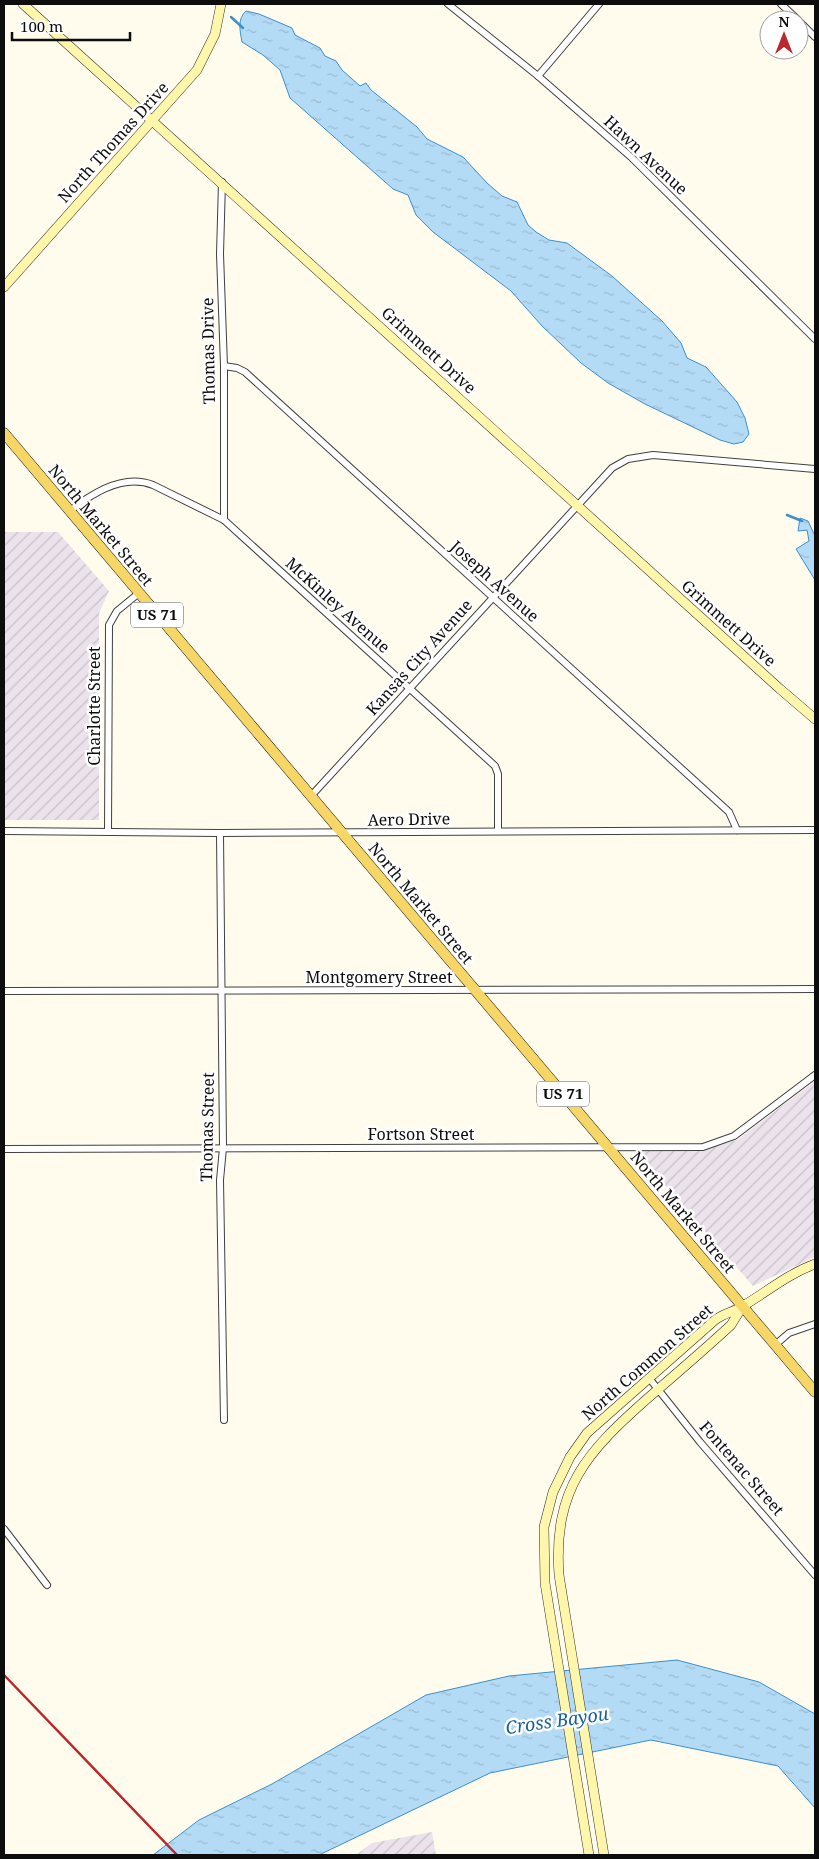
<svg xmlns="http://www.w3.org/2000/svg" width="819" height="1859" font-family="'Noto Serif',serif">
	<defs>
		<pattern id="industrial-furrows" width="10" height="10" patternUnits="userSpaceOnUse" patternTransform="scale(1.25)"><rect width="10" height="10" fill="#ebe2ec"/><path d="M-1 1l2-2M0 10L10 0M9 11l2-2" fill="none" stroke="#c8c1c9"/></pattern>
		<pattern id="water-ripples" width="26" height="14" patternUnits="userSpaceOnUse" patternTransform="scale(1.25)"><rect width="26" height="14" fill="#b4dbf5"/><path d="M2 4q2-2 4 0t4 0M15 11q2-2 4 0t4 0" fill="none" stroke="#9abbd1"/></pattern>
	</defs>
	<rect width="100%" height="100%" fill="#fffcee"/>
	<!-- industrial -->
	<g fill="url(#industrial-furrows)">
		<polygon points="4,532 58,532 109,591 99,613 99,820 4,820"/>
		<polygon points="815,1081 815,1257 753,1286 635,1151 708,1148 737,1140"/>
		<polygon points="432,1832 436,1855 356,1855 372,1843"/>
	</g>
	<!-- water -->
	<g fill="url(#water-ripples)" stroke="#3c8fcb">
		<path d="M246 11 259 14 292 28 295 35 320 48 325 56 336 61 342 70 360 86 366 83 371 90 417 127 427 139 463 157 487 183 502 196 517 202 528 225 536 232 549 240 567 243 612 276 662 321 681 343 687 358 706 367 737 402 745 418 749 434 743 442 734 444 720 440 645 404 608 383 581 363 542 326 511 291 433 232 416 215 408 195 393 189 290 98 280 70 263 55 242 42C240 31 237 19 246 11Z"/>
		<polygon points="800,518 808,521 815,536 815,580 796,549 809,541 807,530 798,531"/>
		<polygon points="677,1660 759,1682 815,1714 815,1808 778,1766 651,1740 490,1773 319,1855 153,1855 199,1820 272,1784 426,1695 509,1676"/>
	</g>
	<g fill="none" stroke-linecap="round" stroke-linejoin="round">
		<!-- stream -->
		<g stroke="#3c8fcb" stroke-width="2.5">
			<polyline points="231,17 243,28"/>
			<polyline points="787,515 802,521"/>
		</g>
		<defs>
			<g id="street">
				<polyline points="448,4 538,76 631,157 815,339"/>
				<polyline points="781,4 798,20"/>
				<polyline points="799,21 815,37"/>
				<polyline points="538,76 599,4"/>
				<polyline points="222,182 220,254 224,366 224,520"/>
				<polyline points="224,366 237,368 245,372 729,812 737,830"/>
				<path d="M70 511C92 493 123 473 153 485L224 520 495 766 498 774V831"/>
				<polyline points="311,796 612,468 628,459 653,455 815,469"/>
				<polyline points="4,831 220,833 815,830"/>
				<polyline points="108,832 109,625 117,611 139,593"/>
				<polyline points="220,833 223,1148 220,1180 224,1420"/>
				<polyline points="4,991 815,989"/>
				<polyline points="4,1149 703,1147 734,1136 815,1075"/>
				<polyline points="775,1345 789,1333 815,1324"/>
				<polyline points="649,1378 700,1442 815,1575"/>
				<polyline points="4,1529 47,1585"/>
			</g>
			<g id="secondary">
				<polyline points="23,4 780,689 815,719"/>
				<polyline points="4,287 197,70 215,34 221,4"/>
				<path d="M589 1855 545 1583 544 1527 553 1492 570 1457 587 1433 715 1320C724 1313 734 1312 743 1306 768 1291 788 1274 815 1264"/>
				<path d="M604 1855 559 1575C553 1488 587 1452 648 1398 676 1374 704 1350 731 1325L742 1307"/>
			</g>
			<polyline id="primary" points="4,433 815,1392"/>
		</defs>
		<!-- street casing -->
		<use href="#street" stroke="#404040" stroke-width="8"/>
		<!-- secondary casing -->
		<use href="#secondary" stroke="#2f2f2f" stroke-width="10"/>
		<!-- primary casing -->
		<use href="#primary" stroke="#1e1e1e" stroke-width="11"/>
		<!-- street -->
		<use href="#street" stroke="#fff" stroke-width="6"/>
		<!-- secondary -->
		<use href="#secondary" stroke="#fef6aa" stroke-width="9"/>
		<!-- primary -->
		<use href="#primary" stroke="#f6d666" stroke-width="10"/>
		<!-- rail -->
		<polyline stroke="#bb272b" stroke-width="2.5" points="4,1675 177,1855"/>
	</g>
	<g text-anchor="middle" stroke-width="5" stroke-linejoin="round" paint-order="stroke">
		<!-- shield labels -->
		<g fill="#fff" stroke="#565656" stroke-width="1">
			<rect x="131" y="602.5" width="52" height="25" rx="4"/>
			<rect x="537" y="1081.5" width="52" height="25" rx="4"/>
		</g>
		<g font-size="15" font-weight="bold" fill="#0d0d0d">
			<text x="157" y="620">US 71</text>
			<text x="563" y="1099">US 71</text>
		</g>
		<!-- street labels -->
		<g font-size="16" fill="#0d0d0d" stroke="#fff">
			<text transform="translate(113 142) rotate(-48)" y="6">North Thomas Drive</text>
			<text transform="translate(646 155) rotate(43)" y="6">Hawn Avenue</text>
			<text transform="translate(429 350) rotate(42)" y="6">Grimmett Drive</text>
			<text transform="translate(208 351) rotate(-91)" y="6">Thomas Drive</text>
			<text transform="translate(101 525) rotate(50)" y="6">North Market Street</text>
			<text transform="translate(495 581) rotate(42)" y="6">Joseph Avenue</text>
			<text transform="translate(338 605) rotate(42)" y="6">McKinley Avenue</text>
			<text transform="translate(729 623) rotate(42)" y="6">Grimmett Drive</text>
			<text transform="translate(419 657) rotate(-48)" y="6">Kansas City Avenue</text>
			<text transform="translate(94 706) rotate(-90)" y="6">Charlotte Street</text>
			<text transform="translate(409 819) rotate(-1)" y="6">Aero Drive</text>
			<text transform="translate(421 903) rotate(50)" y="6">North Market Street</text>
			<text x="379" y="983">Montgomery Street</text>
			<text transform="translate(207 1127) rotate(-89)" y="6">Thomas Street</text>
			<text x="421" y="1140">Fortson Street</text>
			<text transform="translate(683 1212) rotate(50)" y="6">North Market Street</text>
			<text transform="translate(647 1362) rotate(-41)" y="6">North Common Street</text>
			<text transform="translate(742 1468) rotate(49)" y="6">Fontenac Street</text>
		</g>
		<!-- water labels -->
		<g font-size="18" font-style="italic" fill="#18609d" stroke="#fff">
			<text transform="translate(557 1721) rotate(-8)" y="6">Cross Bayou</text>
		</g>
	</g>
	<!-- border -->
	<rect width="819" height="1859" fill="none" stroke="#0d0d0d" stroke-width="10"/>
	<!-- north arrow -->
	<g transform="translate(784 35)"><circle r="24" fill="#ffffff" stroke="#9e9e9e"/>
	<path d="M0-4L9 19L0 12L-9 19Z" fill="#bb272b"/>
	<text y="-8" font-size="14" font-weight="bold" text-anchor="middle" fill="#0d0d0d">N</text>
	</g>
	<!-- scale -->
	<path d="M12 32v8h118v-8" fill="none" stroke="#0d0d0d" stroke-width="2.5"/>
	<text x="20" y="32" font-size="15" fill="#0d0d0d" stroke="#ffffff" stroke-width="4" paint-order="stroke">100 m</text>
</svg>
